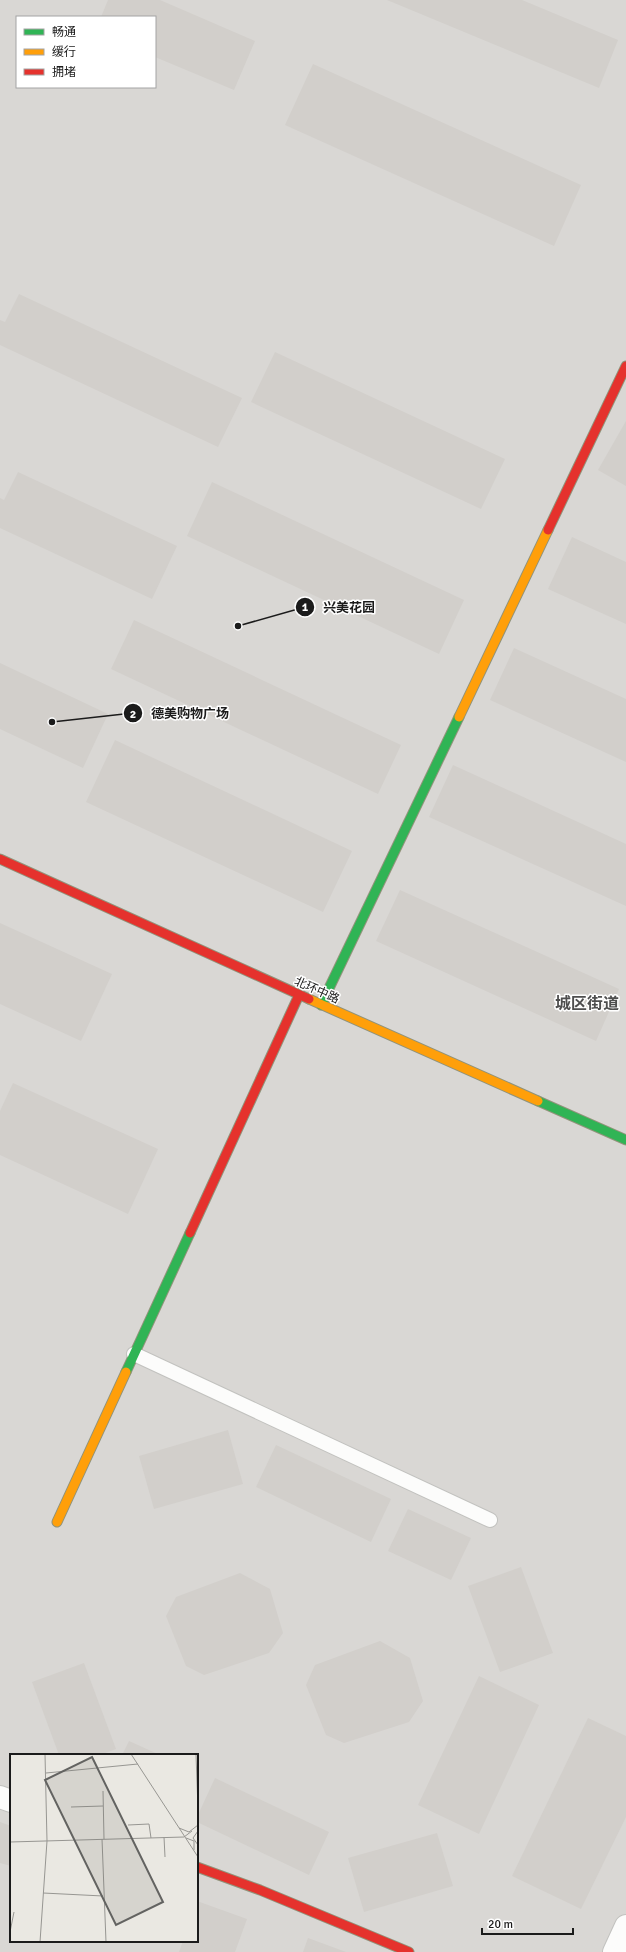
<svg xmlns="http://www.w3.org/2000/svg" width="626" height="1952" font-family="Signika,'Noto Sans SC',sans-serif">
	<rect width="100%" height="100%" fill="#eae8e2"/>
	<!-- residential -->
	<path fill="#d9d7d4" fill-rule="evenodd" d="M0 0H626V1952H0ZM17 17H155V87H17ZM11 1755H197V1941H11Z"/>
	<!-- building -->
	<g fill="#d2cfcb">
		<polygon points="108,0 160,0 255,41 234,90 155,57 155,17 101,17"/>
		<polygon points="387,0 522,0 618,40 599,88"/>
		<polygon points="313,64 581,185 554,246 285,125"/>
		<polygon points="19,294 242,398 218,447 0,345 0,320 5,322"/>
		<polygon points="275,352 505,459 481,509 251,402"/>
		<polygon points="626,421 626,486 598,470"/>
		<polygon points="18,472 177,546 152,599 0,528 0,498 4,500"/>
		<polygon points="212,482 464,600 439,654 187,536"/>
		<polygon points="572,537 626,562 626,624 548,589"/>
		<polygon points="134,620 401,745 378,794 111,669"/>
		<polygon points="514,648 626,699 626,762 490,700"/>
		<polygon points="0,663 108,714 83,768 0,729"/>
		<polygon points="115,740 352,851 323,912 86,802"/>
		<polygon points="453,765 626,844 626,906 429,817"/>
		<polygon points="400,890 619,989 596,1041 376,941"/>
		<polygon points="0,923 112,974 81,1041 0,1004"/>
		<polygon points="13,1083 158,1149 128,1214 0,1155 0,1111"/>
		<polygon points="228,1430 243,1484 154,1509 139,1456"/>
		<polygon points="276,1445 391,1499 371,1542 256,1487"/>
		<polygon points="408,1509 471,1538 451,1580 388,1551"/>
		<polygon points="521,1567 553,1653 500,1672 468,1586"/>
		<polygon points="240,1573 270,1589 283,1633 269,1653 204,1675 186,1666 166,1616 176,1597"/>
		<polygon points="380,1641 410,1658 423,1701 409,1722 344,1743 326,1735 306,1685 315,1665"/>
		<polygon points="84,1663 116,1749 100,1755 59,1755 32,1682"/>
		<polygon points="479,1676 539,1705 479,1834 418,1805"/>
		<polygon points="588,1718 626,1736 626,1817 581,1909 512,1876"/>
		<polygon points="129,1741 160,1755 122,1755"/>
		<polygon points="215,1778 329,1832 309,1875 197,1822 197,1817"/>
		<polygon points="0,1822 11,1826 11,1866 0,1863"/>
		<polygon points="437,1833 453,1886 364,1912 348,1858"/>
		<polygon points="197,1901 247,1919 235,1952 179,1952 183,1941 197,1941"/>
		<polygon points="308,1938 346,1952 303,1952"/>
	</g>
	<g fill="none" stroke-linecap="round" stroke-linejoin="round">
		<defs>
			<polyline id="lane" points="134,1354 490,1520"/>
			<g id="street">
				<polyline points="0,1797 11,1801"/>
				<polyline points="614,1952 626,1926"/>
			</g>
			<g id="fast">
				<polyline points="321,1005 459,717"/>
				<polyline points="538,1101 626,1140"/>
				<polyline points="126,1372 190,1233"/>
			</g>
			<g id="slow">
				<polyline points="459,717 548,530"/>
				<polyline points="309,999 538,1101"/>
				<polyline points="57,1522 126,1372"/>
			</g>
			<g id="jam">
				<polyline points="548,530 626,366"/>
				<polyline points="0,859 309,999"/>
				<polyline points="190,1233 299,995"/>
				<polyline points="197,1867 260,1890 409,1952"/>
			</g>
		</defs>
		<!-- lane casing -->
		<use href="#lane" stroke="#c2c2bf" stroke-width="16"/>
		<!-- street casing -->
		<use href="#street" stroke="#c2c2bf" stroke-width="24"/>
		<!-- fast casing -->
		<use href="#fast" stroke="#91937a" stroke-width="11"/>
		<!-- slow casing -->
		<use href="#slow" stroke="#91937a" stroke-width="11"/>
		<!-- jam casing -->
		<use href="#jam" stroke="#91937a" stroke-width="11"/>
		<!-- lane -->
		<use href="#lane" stroke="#fcfcfb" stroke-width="14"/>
		<!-- street -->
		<use href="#street" stroke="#fcfcfb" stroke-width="22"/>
		<!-- fast -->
		<use href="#fast" stroke="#30b455" stroke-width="9"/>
		<!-- slow -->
		<use href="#slow" stroke="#ff9f0a" stroke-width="9"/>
		<!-- jam -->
		<use href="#jam" stroke="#e5322d" stroke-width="9"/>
	</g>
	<g text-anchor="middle" stroke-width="3" stroke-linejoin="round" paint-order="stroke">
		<!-- street labels -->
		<g font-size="12" fill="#1b1b1b" stroke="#fff">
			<text transform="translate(317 990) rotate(24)" y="4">北环中路</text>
		</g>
		<!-- district labels -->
		<g font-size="16" font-weight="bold" fill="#4e4e4e" stroke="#fff">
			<text x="587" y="1009">城区街道</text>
		</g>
	</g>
	<!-- overview -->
	<g transform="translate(10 1754)">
		<rect width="188" height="188" fill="#eae8e2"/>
		<path fill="none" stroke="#979692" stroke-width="1" d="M121 0 188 103M186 0 188 55M36 19 128 10M93 37 94 85M61 53 93 52M118 71 139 70 141 84M169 74 179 78 188 71M188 77 183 84 188 91M154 83 155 103M176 84 184 87V96M92 85 96 188M0 88 174 83 182 77M188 95V113M33 139 93 142M0 178 4 158M30 188 37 87 35 0"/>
		<path fill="#636361" fill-opacity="0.15" stroke="#636361" stroke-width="2" d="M82 3 153 148 106 171 35 26Z"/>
		<rect width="188" height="188" fill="none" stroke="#1b1b1b" stroke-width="2"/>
	</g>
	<!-- callouts -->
	<path fill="none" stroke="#1b1b1b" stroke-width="1.5" d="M238 626L305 607M52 722L133 713"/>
	<g fill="#1b1b1b" stroke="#fff" stroke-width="1.5">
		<circle cx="238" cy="626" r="4"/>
		<circle cx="52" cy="722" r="4"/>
		<circle cx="305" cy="607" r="10"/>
		<circle cx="133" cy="713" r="10"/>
	</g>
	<g font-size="12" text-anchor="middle" font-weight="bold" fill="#fff">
		<text x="305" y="611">1</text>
		<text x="133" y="718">2</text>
	</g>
	<g font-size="13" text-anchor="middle" font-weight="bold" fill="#1b1b1b" stroke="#fff" stroke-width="3" stroke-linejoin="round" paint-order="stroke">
		<text x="349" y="612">兴美花园</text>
		<text x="190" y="718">德美购物广场</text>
	</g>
	<!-- legend -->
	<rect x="16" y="16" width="140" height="72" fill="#ffffff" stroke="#a4a4a4"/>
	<rect x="24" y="29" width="20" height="6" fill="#30b455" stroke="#a4a4a4"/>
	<text x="52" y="36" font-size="12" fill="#1b1b1b">畅通</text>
	<rect x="24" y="49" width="20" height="6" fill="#ff9f0a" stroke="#a4a4a4"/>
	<text x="52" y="56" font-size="12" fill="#1b1b1b">缓行</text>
	<rect x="24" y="69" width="20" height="6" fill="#e5322d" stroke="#a4a4a4"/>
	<text x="52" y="76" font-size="12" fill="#1b1b1b">拥堵</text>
	<!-- scale -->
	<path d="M482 1928v6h91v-6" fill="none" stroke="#1b1b1b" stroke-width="2"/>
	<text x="488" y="1928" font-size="12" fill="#1b1b1b" stroke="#ffffff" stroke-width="3" paint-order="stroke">20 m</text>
</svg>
